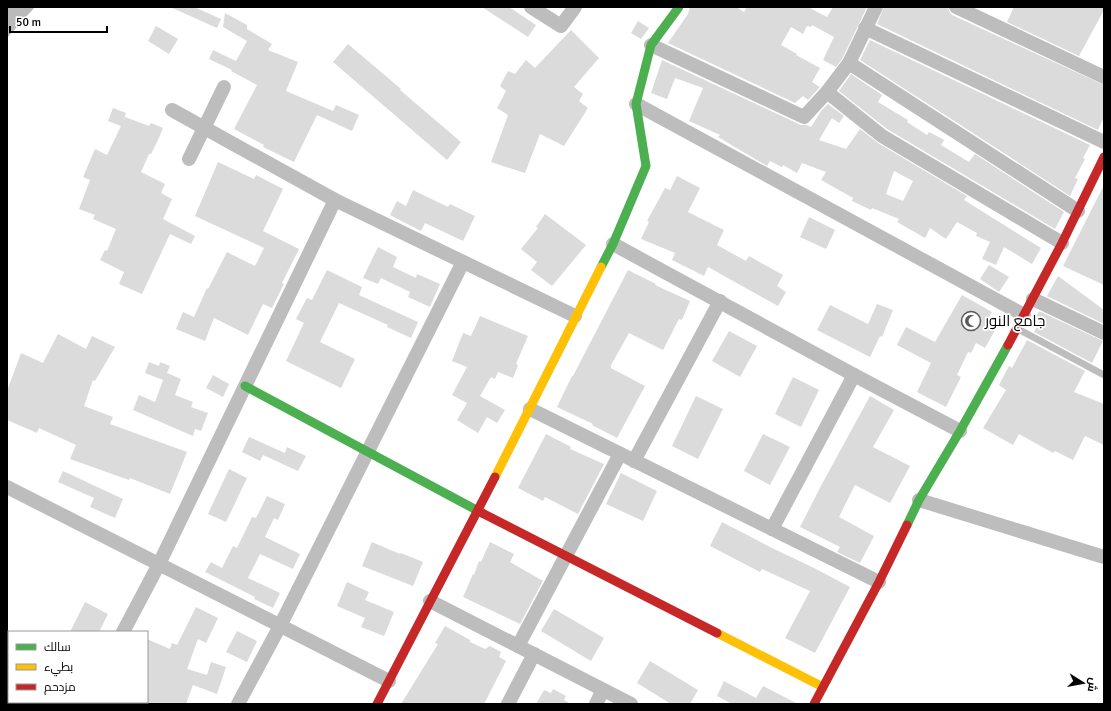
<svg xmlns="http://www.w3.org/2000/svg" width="1111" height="711" font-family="Signika,Cairo,sans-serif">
	<rect width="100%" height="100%" fill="#fff"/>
	<!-- water -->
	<polygon fill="#bababa" points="7,7 35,7 7,38"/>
	<!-- building -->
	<g fill="#dbdbdb" fill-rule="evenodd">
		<polygon points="170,7 194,7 221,19 217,28"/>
		<polygon points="482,7 509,7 536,25 528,37"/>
		<polygon points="690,7 736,7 744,12 747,7 808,7 827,17 833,7 867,7 842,59 836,67 823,60 834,37 812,25 811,27 807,26 803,34 791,27 781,45 797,54 796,55 820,68 812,82 820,87 808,100 803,96 795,103 668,43 688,14"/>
		<polygon points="884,7 948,7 949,11 952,15 1104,85 1104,117 1098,130 877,24"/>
		<polygon points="1014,7 1104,7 1104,10 1079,56 1007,22"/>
		<polygon points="225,13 247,25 247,29 272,44 268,50 298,62 286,91 333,111 336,105 359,115 352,131 317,115 294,162 263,147 264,145 234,129 257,85 231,71 232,70 209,59 213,50 236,61 247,41 223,27"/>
		<polygon points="638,21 649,28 641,39 631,33"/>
		<polygon points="156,26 178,39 169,54 148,41"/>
		<polygon points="571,30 599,58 574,87 583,94 579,101 588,108 564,146 540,134 525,173 491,162 508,115 497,108 506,91 500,86 508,71 515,74 526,60 535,68"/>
		<polygon points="870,40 1090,145 1083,158 1085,159 1075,178 1078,179 1070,196 860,60"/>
		<polygon points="348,44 401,89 400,90 461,142 447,160 333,62"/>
		<path d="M662 60 801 125H807L811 127 821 111 828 104 844 116 839 123 832 118 819 140 846 149 860 129 878 143 967 196 964 200 1041 248 1032 264 1004 247 996 265 982 259 990 242 976 236 977 233 957 222 946 239 930 228 925 238 897 222 899 219 872 208 871 210 852 201 853 198 821 180 826 172 802 163 797 173 783 165 782 167 770 161 767 166 718 137 720 135 689 121 703 88 675 78 667 99 651 93ZM894 171 913 181 903 201 886 194Z"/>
		<polygon points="851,74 882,95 878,102 908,120 907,122 927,135 929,132 944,140 941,145 969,162 975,154 1064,212 1055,229 887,129 839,91"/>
		<polygon points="113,108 126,113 123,122 125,117 149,126 151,123 163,128 158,140 151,154 149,154 141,172 165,184 161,193 172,199 163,219 195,236 191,244 170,234 142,294 119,284 124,272 100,260 105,250 107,251 116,229 93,219 95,215 79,209 90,180 83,177 95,149 107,155 121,126 108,121"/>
		<polygon points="218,162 254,179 256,175 283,189 263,231 299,249 282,283 284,284 272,308 263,304 248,335 214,318 205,341 176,329 183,312 194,317 207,288 208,289 227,252 255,266 264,248 195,216"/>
		<polygon points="677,176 700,188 688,212 724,230 717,245 746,261 749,256 783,275 777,286 786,292 778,306 708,267 704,276 672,260 675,253 641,239 649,222 647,221 665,188 670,190"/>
		<polygon points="1104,185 1104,285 1063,266"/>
		<polygon points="413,190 448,207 450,204 475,216 463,241 425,223 421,231 390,215 397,201 406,206"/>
		<polygon points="545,214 586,245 552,286 531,270 537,262 521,249 538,228 536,227"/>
		<polygon points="809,217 835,230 826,249 800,237"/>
		<polygon points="378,247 397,257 393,267 416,278 417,274 440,284 430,307 408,297 410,292 381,278 378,284 363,278"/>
		<polygon points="989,265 1009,277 999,292 980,279"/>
		<polygon points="327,270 362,287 359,295 418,322 411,338 387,327 388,325 339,303 320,342 355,359 341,388 286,361 304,323 296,319 307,298 312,300"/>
		<polygon points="628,270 656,284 655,285 690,301 682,320 679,319 663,350 629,333 611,365 611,368 645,386 617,438 592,425 593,424 557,407 572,376 573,376"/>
		<polygon points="1058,276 1104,310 1104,324 1047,296"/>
		<polygon points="962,295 992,312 989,317 999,323 985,348 976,343 971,353 968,352 957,375 961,377 946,407 917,392 931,363 897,345 906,327 935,342"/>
		<polygon points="877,304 893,310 882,337 880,336 870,357 817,330 830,305 868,324"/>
		<polygon points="1039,311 1103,341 1092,363 1034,332 1041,319 1036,317"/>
		<polygon points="480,316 528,336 516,364 518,365 513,378 498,372 495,379 491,377 480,396 505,410 497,423 487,417 478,433 457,420 467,403 452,395 467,367 452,361 463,333 471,336"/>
		<polygon points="729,331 757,346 740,377 712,361"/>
		<polygon points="58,334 86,349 92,336 115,347 95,381 93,380 84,406 113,417 110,424 187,452 170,494 130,478 129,480 70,459 76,445 39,428 37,433 7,420 7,391 21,353 43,363"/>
		<polygon points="1027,340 1085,371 1074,392 1104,404 1104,445 1085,436 1073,460 1055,451 1053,453 1019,434 1013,445 983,428 1006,390 999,385 1009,366 1012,368"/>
		<polygon points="149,362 159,366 160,362 170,366 167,373 181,379 175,395 193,402 191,407 208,413 201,431 195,429 193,436 133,410 139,395 155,402 163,380 145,373"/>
		<polygon points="213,375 229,384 223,397 206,388"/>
		<polygon points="793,377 819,390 801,427 775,414"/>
		<polygon points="696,396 723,409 698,459 672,446"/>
		<polygon points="870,396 894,410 873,447 910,466 890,503 855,485 839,517 874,536 860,563 837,552 840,547 800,527 822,484"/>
		<polygon points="546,434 571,447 570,449 604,464 578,514 545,497 543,501 518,488"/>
		<polygon points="763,434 790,447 770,485 744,471"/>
		<polygon points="249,437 285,453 287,447 306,456 298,471 263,455 260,461 242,452"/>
		<polygon points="229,469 247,478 226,522 208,514"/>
		<polygon points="63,471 123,499 115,518 90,507 94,498 58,482"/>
		<polygon points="621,473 657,491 643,521 606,504"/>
		<polygon points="267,496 285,504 278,520 274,518 265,537 300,554 293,569 260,554 248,578 280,593 273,608 254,599 255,597 205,572 211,562 222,568 233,546 237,548 252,517 256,518"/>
		<polygon points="722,522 772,548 814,568 850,587 815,653 785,638 810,591 762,569 760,572 710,546"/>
		<polygon points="372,542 400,554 401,553 423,562 413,586 362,566"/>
		<polygon points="490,542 514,554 510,562 543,581 520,624 463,597 473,574 474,575 479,561 481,562"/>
		<polygon points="347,582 369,592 365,600 394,612 384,636 361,627 365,618 337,606"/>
		<polygon points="85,602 108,614 99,632 70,632"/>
		<polygon points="196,607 218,618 206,643 198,639 187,669 207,675 211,662 226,667 217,694 193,685 186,704 147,704 147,639 170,649 172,643 177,645"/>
		<polygon points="554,609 604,638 591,661 541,631"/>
		<polygon points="445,626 470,640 470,642 485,649 490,646 501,652 499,657 506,661 484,704 401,704 438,644 435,643"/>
		<polygon points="237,631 257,641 247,662 226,652"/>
		<polygon points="650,661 698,690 690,704 671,704 637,683"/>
		<polygon points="724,681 756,698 763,686 798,704 732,704 717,696"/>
		<polygon points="553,689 566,696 564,700 571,704 536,704 544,690 551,693"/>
	</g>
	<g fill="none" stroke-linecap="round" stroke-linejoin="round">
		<!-- lane -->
		<polyline stroke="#bdbdbd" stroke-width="7" points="1018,329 1104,375"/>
		<!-- street -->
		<g stroke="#bdbdbd" stroke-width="14">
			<polyline points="531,7 561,26 575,7"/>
			<polyline points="956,7 1104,77"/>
			<polyline points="865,28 1104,142"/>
			<polyline points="651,45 804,117 827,92 849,63 876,7"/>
			<polyline points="849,63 1078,211"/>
			<polyline points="827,92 882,136 1062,243"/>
			<polyline points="636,104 1024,315"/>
			<polyline points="172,110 335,200 575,316"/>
			<polyline points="189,159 224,87"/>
			<polyline points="613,244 854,375 960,431"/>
			<polyline points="1033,299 1104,333"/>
			<polyline points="530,409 879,582"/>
			<polyline points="634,461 720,301"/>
			<polyline points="7,487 389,681"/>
			<polyline points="919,500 1104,557"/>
			<polyline points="772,529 854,375"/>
			<polyline points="430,601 631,704"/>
			<polyline points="123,632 159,564 335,200"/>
			<polyline points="518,646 620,454"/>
			<polyline points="7,696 9,697"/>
			<polyline points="18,702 22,704"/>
			<polyline points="86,704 87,702"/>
			<polyline points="238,704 280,626 463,262"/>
			<polyline points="508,704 534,654"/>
			<polyline points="596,704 603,690"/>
		</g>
		<!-- fast -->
		<g stroke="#4caf50" stroke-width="9">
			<polyline points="601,267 613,244 646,166 636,104 651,45 679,7"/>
			<polyline points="245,386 482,513"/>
			<polyline points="907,525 919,500 960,431 1008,345"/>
		</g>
		<!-- slow -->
		<g stroke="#ffc107" stroke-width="9">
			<polyline points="495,477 601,267"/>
			<polyline points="717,633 823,687"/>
		</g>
		<!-- jam -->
		<g stroke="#c62828" stroke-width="9">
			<polyline points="1008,345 1062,243 1104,157"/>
			<polyline points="482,513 717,633"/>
			<polyline points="377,704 495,477"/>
			<polyline points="814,704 879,582 907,525"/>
		</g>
	</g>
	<!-- icons -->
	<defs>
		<symbol id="mosque-ring" viewBox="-11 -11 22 22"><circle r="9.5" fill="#fff" stroke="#595959" stroke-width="1.5"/><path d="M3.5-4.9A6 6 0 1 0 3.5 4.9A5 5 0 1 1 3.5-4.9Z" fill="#595959"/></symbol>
	</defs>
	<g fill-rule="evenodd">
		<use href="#mosque-ring" x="960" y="310" width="22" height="22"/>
	</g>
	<g text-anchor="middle" stroke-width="3.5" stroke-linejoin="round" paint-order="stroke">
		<!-- poi labels -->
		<g font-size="15" fill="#000" stroke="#fff" text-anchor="start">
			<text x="985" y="326">جامع النور</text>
		</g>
	</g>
	<!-- border -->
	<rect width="1111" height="711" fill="none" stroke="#000000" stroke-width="16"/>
	<!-- legend -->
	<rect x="8" y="631" width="140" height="72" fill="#ffffff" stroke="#999999"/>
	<rect x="16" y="644" width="20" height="6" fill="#4caf50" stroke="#999999"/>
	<text x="44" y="651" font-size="12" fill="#000000">سالك</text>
	<rect x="16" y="664" width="20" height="6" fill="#ffc107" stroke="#999999"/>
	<text x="44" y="671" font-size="12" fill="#000000">بطيء</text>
	<rect x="16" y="684" width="20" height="6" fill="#c62828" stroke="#999999"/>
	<text x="44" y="691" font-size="12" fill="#000000">مزدحم</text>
	<!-- north arrow -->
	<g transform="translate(1083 683) rotate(101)" stroke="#ffffff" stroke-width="3" paint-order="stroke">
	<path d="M0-3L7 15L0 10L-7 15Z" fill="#000000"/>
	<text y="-6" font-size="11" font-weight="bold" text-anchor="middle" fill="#000000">ش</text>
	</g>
	<!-- scale -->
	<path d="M10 26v6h97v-6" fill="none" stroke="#000000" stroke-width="2"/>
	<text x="16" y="26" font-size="12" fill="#000000" stroke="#ffffff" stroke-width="3" paint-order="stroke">50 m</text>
</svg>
